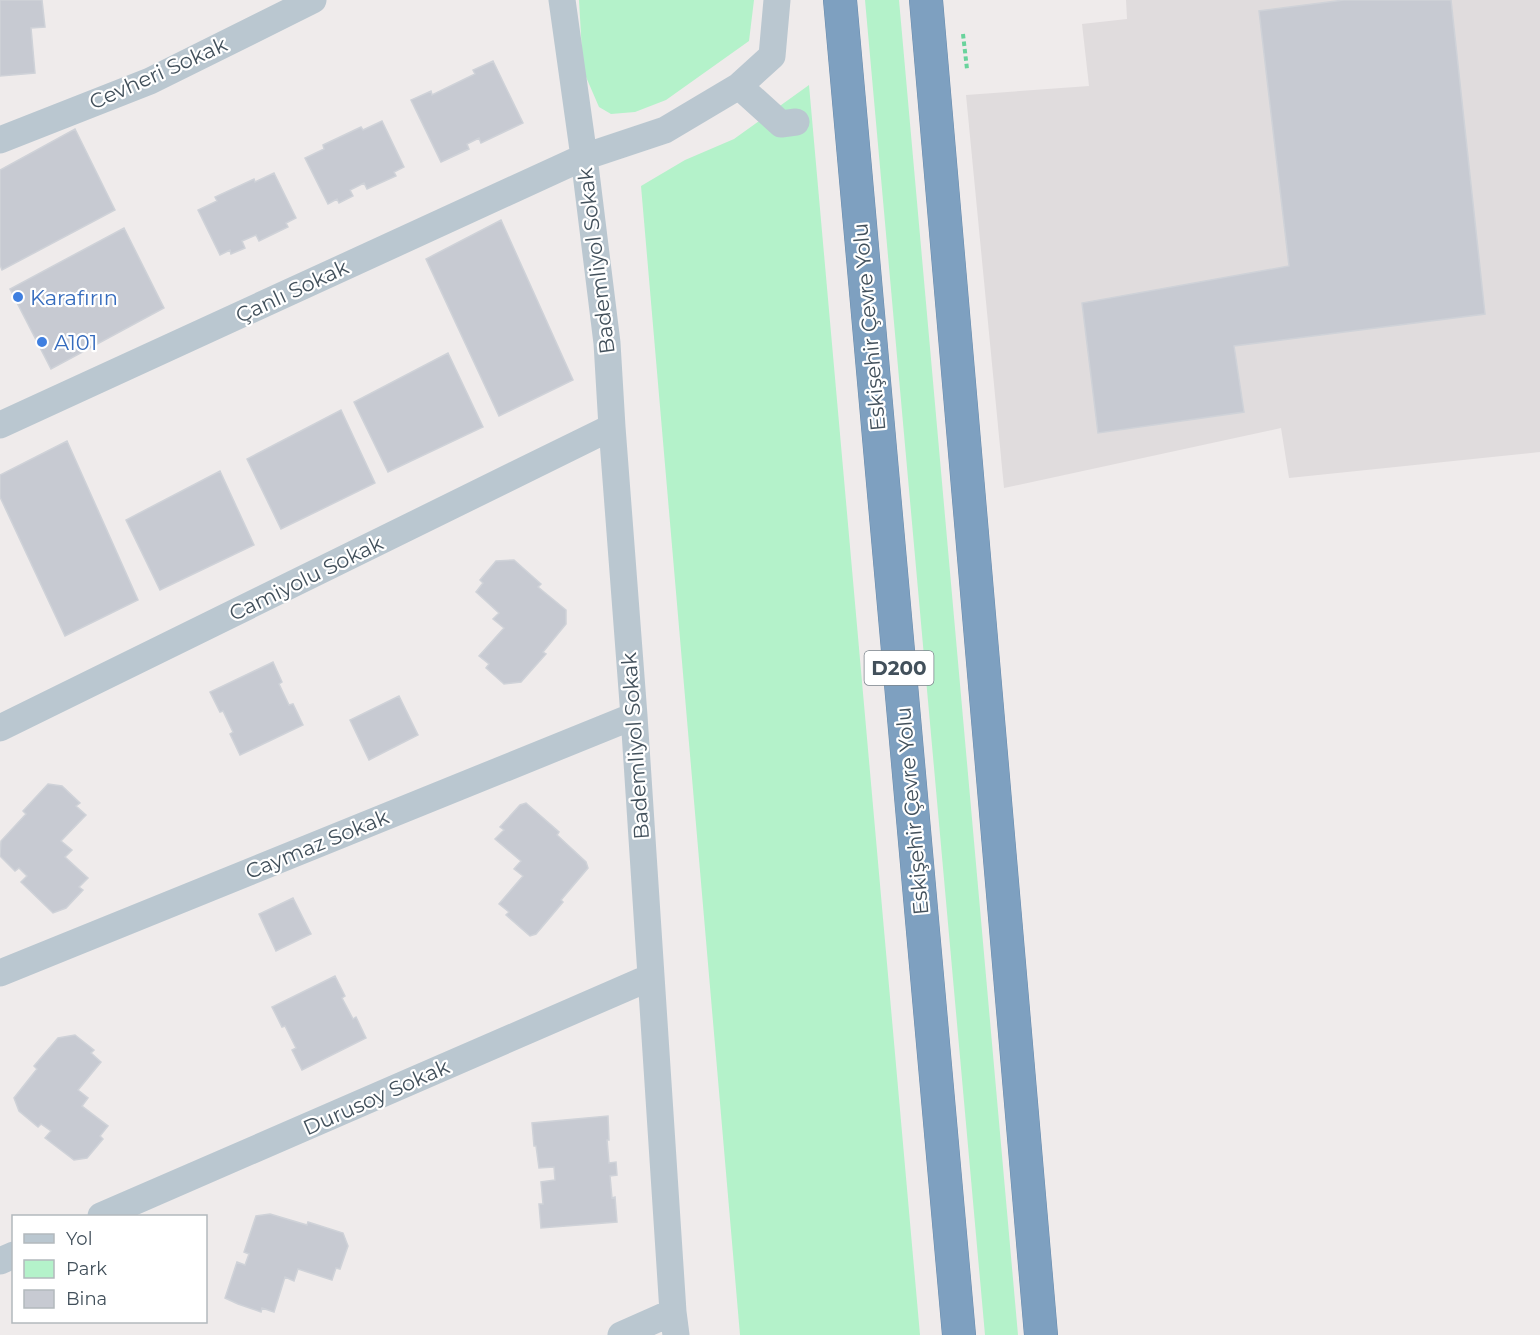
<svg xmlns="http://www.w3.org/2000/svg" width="1540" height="1335" viewBox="0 0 1540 1335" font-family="Montserrat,sans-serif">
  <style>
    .education { fill: #e0dcdd }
    .green { fill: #b4f2ca }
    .building { fill: #c7cad2; stroke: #cfd2d8; stroke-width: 1.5 }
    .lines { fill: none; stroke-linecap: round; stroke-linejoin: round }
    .highway-casing { stroke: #698bac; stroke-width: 34 }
    .path { stroke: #69d39c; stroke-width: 4; stroke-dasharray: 4.5 3; stroke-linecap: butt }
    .street { stroke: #bac7d0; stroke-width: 27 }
    .highway { stroke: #7ea0c0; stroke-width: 33 }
    .shop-dot { fill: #3f7fe0; stroke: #fff; stroke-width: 2 }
    .labels { text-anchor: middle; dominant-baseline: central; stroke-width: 4.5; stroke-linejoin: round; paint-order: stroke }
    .shield { fill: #fff; stroke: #7b848c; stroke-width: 1.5 }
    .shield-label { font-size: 20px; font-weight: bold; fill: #42505b }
    .street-label { font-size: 21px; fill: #42505b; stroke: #fff }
    .shop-label { font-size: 21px; fill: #366cbe; stroke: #fff; text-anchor: start }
  </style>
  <rect width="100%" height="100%" fill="#efebeb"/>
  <!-- education -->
  <path class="education" d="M1126 0H1540V452L1289 478 1281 428 1004 488 966 95 1089 86 1082 24 1127 19Z"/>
  <!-- green -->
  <path class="green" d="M579 0H754L749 41 666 100 635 112 611 114 599 107 583 70Z
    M865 0H899L1018 1335H985Z
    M809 85 920 1335H740L641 186 685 160 734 139Z"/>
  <!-- building -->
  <path class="building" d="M0 0H42L45 27 31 28 35 73 0 76Z
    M1344 0H1451L1485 314 1234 346 1244 412 1098 433 1082 303 1289 266 1259 11Z
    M493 61 523 123 481 143 479 138 467 144 469 149 441 162 411 100 431 91 432 95 475 74 473 70Z
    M382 121 404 167 394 172 396 176 367 189 364 183 350 190 353 196 339 203 337 199 328 204 305 158 324 149 323 145 361 127 363 130Z
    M75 129 115 210 2 270 0 265V170Z
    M274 173 296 218 286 223 288 227 259 241 256 235 242 241 245 248 231 254 230 250 220 255 198 210 217 201 215 197 254 179 255 182Z
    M501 220 573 380 499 416 426 259Z
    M124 228 164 308 51 369 10 289Z
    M448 353 483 427 388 472 354 402Z
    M341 410 375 483 281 529 247 459Z
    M67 441 138 600 65 636 0 497V475Z
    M220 471 254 545 160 590 126 520Z
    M514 560 541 584 538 587 566 610V624L543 652 546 654 521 682 504 684 486 668 489 664 479 656 504 628 493 619 499 613 476 592 483 583 480 580 496 561Z
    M273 662 282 682 279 684 289 705 293 704 303 725 240 755 230 734 233 732 223 711 220 712 210 692Z
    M399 696 418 735 369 760 350 720Z
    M48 784 62 786 80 803 76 806 86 815 61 841 72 850 65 857 88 878 79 887 83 890 66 908 53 913 21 882 27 876 19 868 15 871 0 856 1 841 26 814 23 811Z
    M526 803 559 832 557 835 586 862 588 868 561 900 563 902 536 934 530 936 506 915 509 912 499 904 523 876 514 869 521 861 495 839 504 830 500 827 520 805Z
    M293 898 311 934 276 951 259 914Z
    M335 976 345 996 342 998 353 1019 356 1017 366 1038 302 1070 292 1050 296 1048 285 1026 282 1027 272 1007Z
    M75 1035 94 1050 91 1053 101 1062 78 1090 88 1098 82 1106 108 1126 100 1136 103 1139 87 1158 74 1160 45 1138 51 1131 41 1124 38 1127 19 1111 14 1098 37 1069 34 1066 58 1038Z
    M608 1116 609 1140H607L609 1163 616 1162 617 1175 610 1176 612 1198 615 1197 617 1222 541 1228 539 1204H543L541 1182 555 1180 554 1167 539 1168 536 1146H534L532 1123Z
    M270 1214 307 1225 308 1222 343 1233 348 1246 340 1269 336 1268 332 1280 298 1269 294 1281 285 1277 274 1312 262 1308 261 1312 238 1304 225 1298 237 1262 245 1265 249 1254 244 1252 256 1216Z"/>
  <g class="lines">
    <!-- highway casing -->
    <g class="highway-casing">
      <path id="highway" d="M840 0 959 1335
        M926 0 1041 1335"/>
    </g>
    <!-- path -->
    <path class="path" d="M963 34 967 69"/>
    <!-- street -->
    <path class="street" d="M739 86 781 124 796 122
      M0 140 150 81 313 0
      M0 425 584 157 562 0
      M0 728 612 427
      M0 973 634 716
      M101 1216 651 977
      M0 1261 14 1255
      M621 1335 673 1312
      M676 1335 673 1312 634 716 612 427 607 343 584 157 665 130 739 86 772 56 777 0"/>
    <!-- highway -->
    <use href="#highway" class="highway"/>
  </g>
  <!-- markers -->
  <g class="shop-dot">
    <circle cx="18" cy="297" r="6"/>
    <circle cx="42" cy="342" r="6"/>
  </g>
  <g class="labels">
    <!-- shield labels -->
    <rect class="shield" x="864.5" y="651" width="69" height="34" rx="4.5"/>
    <g class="shield-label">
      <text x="899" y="668">D200</text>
    </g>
    <!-- street labels -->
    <g class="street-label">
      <text transform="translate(158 73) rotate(-24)">Cevheri Sokak</text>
      <text transform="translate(596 261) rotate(-97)">Bademliyol Sokak</text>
      <text transform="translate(292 291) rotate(-25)">Çanlı Sokak</text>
      <text transform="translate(869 327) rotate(-95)">Eskişehir Çevre Yolu</text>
      <text transform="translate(306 578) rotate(-26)">Camiyolu Sokak</text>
      <text transform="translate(635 746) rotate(-94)">Bademliyol Sokak</text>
      <text transform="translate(912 811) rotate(-95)">Eskişehir Çevre Yolu</text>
      <text transform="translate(317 844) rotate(-22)">Caymaz Sokak</text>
      <text transform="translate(376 1097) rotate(-24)">Durusoy Sokak</text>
    </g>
    <!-- shop labels -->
    <g class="shop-label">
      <text x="30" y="297">Karafırın</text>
      <text x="54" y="342">A101</text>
    </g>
  </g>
  <!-- legend -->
  <rect x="12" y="1215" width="195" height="108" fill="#ffffff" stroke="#b3b9bd" stroke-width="1.5"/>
  <rect x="24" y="1234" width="30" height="9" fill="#bac7d0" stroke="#b3b9bd" stroke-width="1.5"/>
  <text x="66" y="1245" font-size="18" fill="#42505b">Yol</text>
  <rect x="24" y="1260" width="30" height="18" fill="#b4f2ca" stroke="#b3b9bd" stroke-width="1.5"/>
  <text x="66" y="1275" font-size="18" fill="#42505b">Park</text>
  <rect x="24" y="1290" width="30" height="18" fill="#c7cad2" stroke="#b3b9bd" stroke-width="1.5"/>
  <text x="66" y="1305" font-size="18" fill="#42505b">Bina</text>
</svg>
